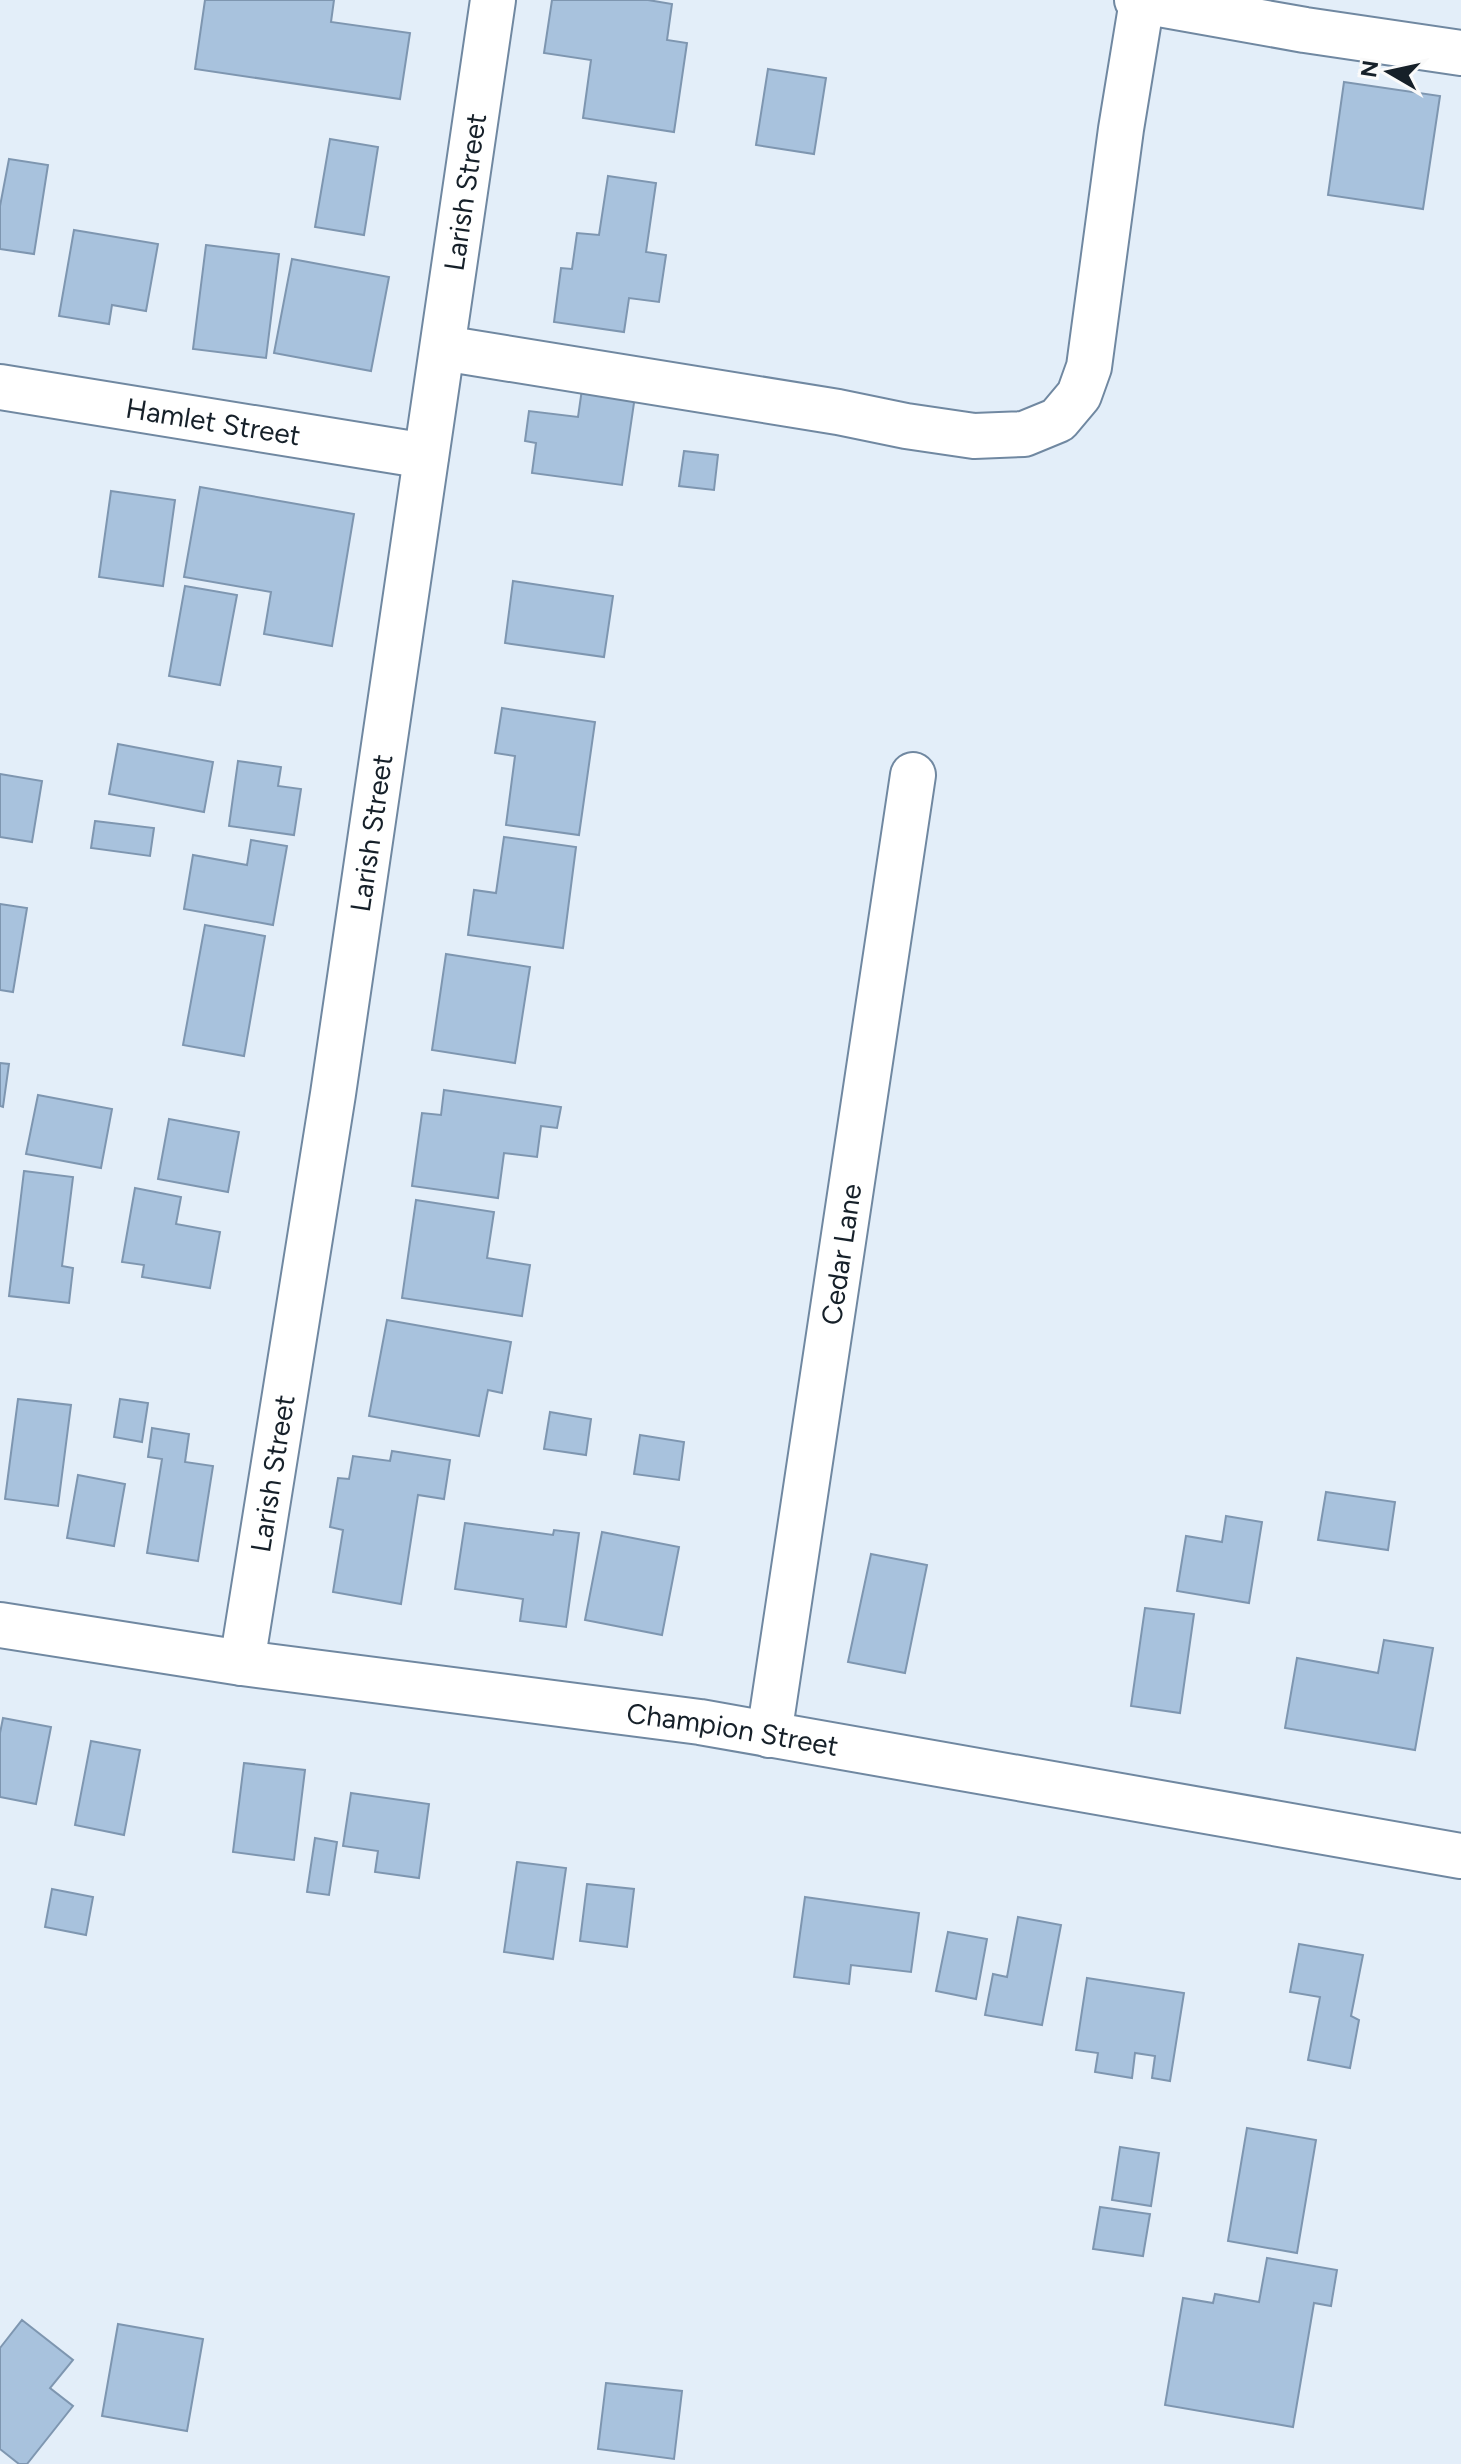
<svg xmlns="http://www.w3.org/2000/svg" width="1461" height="2464" viewBox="0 0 1461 2464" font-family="Figtree,sans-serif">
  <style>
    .building { fill: #a8c2dd; stroke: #7e96b0; stroke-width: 2 }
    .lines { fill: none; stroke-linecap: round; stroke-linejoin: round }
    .minor-casing { stroke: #7088a1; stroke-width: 48 }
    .minor { stroke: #fff; stroke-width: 44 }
    .labels { text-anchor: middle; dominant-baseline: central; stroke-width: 7; stroke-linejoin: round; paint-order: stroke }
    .street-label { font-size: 28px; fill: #162029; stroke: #fafafa }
  </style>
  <rect width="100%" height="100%" fill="#e3eef9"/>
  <!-- building -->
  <path class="building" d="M205 0H334L331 22 410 33 400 99 195 69Z
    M552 0H648L672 4 667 40 687 43 674 132 583 118 591 60 544 53Z
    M768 69 826 78 814 154 756 145Z
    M1344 82 1440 96 1423 209 1328 195Z
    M330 139 378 147 364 235 315 227Z
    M9 159 48 165 34 254 0 249V206Z
    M608 176 656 183 646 252 666 255 659 302 629 298 624 332 554 322 561 268 572 269 577 233 599 235Z
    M74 230 158 244 146 311 112 305 109 324 59 316Z
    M206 245 279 254 266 358 193 349Z
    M292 259 389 277 371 371 274 353Z
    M582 389 635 396 622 485 532 473 536 443 525 441 529 411 578 417Z
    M684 451 718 455 714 490 679 486Z
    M200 487 354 514 332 646 264 634 271 592 184 577Z
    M111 491 175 500 163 586 99 577Z
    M513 581 613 596 604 657 505 643Z
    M185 586 237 595 220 685 169 676Z
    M502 708 595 722 579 835 506 825 515 756 495 753Z
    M118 744 213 762 204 812 109 794Z
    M238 761 281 767 278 786 301 789 294 835 229 826Z
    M0 774 42 781 32 842 0 837Z
    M95 821 154 828 150 856 91 848Z
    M504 837 576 847 563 948 468 935 474 890 496 893Z
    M251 840 287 846 273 925 184 909 193 855 247 865Z
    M0 904 27 908 13 992 0 990Z
    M205 925 265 936 244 1056 183 1045Z
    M446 954 530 967 515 1063 432 1050Z
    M0 1063 9 1064 3 1107 0 1106Z
    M444 1090 561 1107 557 1128 541 1126 537 1157 504 1153 498 1198 412 1186 422 1113 441 1115Z
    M38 1095 112 1109 101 1168 26 1154Z
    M169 1119 239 1132 228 1192 158 1179Z
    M24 1171 73 1177 62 1266 73 1268 69 1303 9 1296Z
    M135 1188 181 1197 176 1224 220 1232 210 1288 142 1277 144 1265 122 1262Z
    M416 1200 494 1212 487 1258 530 1265 522 1316 402 1298Z
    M387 1320 511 1342 502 1393 488 1390 479 1436 369 1416Z
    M18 1399 71 1405 58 1506 5 1499Z
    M120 1399 148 1403 142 1442 114 1437Z
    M550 1412 591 1419 586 1455 544 1449Z
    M152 1428 189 1434 185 1462 213 1466 198 1561 147 1553 162 1459 148 1457Z
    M640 1435 684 1442 679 1480 634 1474Z
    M392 1451 450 1460 444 1499 418 1495 401 1604 333 1592 343 1530 330 1527 338 1478 349 1479 353 1456 390 1461Z
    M78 1475 125 1484 114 1546 67 1538Z
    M1326 1492 1395 1502 1388 1550 1318 1540Z
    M1226 1516 1262 1522 1249 1603 1177 1591 1186 1536 1222 1542Z
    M465 1523 553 1535 554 1530 579 1533 566 1627 520 1621 523 1599 455 1589Z
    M602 1532 679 1547 662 1635 585 1620Z
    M871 1554 927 1565 905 1673 848 1662Z
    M1145 1608 1194 1614 1180 1713 1131 1706Z
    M1384 1640 1433 1648 1415 1750 1285 1728 1297 1658 1378 1673Z
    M3 1718 51 1727 36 1804 0 1797V1733Z
    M91 1741 140 1750 124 1835 75 1825Z
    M244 1763 305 1770 294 1860 233 1852Z
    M351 1793 429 1804 419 1878 375 1872 378 1851 343 1846Z
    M315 1838 337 1842 329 1895 307 1892Z
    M517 1862 566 1868 553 1959 504 1952Z
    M587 1884 634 1889 627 1947 580 1941Z
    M52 1889 93 1897 86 1935 45 1927Z
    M805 1897 919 1913 911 1972 851 1965 849 1984 794 1977Z
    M1018 1917 1061 1925 1042 2025 985 2015 993 1974 1007 1977Z
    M948 1932 987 1939 976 1999 936 1991Z
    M1299 1944 1363 1955 1351 2016 1359 2020 1350 2068 1308 2060 1320 1997 1290 1992Z
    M1087 1978 1184 1993 1170 2081 1152 2078 1155 2056 1135 2053 1132 2078 1095 2072 1098 2053 1076 2050Z
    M1247 2128 1316 2140 1297 2253 1228 2241Z
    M1120 2147 1159 2153 1151 2206 1112 2200Z
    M1100 2207 1150 2214 1143 2256 1093 2249Z
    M1267 2258 1337 2270 1331 2306 1314 2303 1293 2427 1165 2405 1183 2298 1213 2303 1215 2294 1259 2302Z
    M22 2320 73 2360 50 2388 73 2406 27 2464H19L0 2449V2348Z
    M118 2324 203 2339 187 2431 102 2416Z
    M606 2383 682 2391 674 2459 598 2449Z"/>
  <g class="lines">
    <!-- minor casing -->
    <g class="minor-casing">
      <g id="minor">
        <path d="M1137 0 1305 30 1461 53"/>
        <path d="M443 348 838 412 906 426 974 436 1024 434 1058 420 1079 395 1089 367 1121 129 1142 1"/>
        <path id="s1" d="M0 387 426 456"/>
        <path id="s2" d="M0 1625 242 1663 700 1722 1461 1856"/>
        <path id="s3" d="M242 1663 333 1094 493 0"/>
        <path id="s4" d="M769 1735 913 775"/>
      </g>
    </g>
    <!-- minor -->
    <use href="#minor" class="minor"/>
  </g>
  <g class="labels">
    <!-- street labels -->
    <g class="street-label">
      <text stroke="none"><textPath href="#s3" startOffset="1488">Larish Street</textPath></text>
      <text stroke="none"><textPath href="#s1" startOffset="216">Hamlet Street</textPath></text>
      <text stroke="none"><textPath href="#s3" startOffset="840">Larish Street</textPath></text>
      <text stroke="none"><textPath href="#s4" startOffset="486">Cedar Lane</textPath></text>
      <text stroke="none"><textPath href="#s3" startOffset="192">Larish Street</textPath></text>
      <text stroke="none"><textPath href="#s2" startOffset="740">Champion Street</textPath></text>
    </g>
  </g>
  <!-- north arrow -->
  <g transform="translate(1389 72) rotate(279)" stroke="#fafafa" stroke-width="6" paint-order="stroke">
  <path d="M0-6L14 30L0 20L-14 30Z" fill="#162029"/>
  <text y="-12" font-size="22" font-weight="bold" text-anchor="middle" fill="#162029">N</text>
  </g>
</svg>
